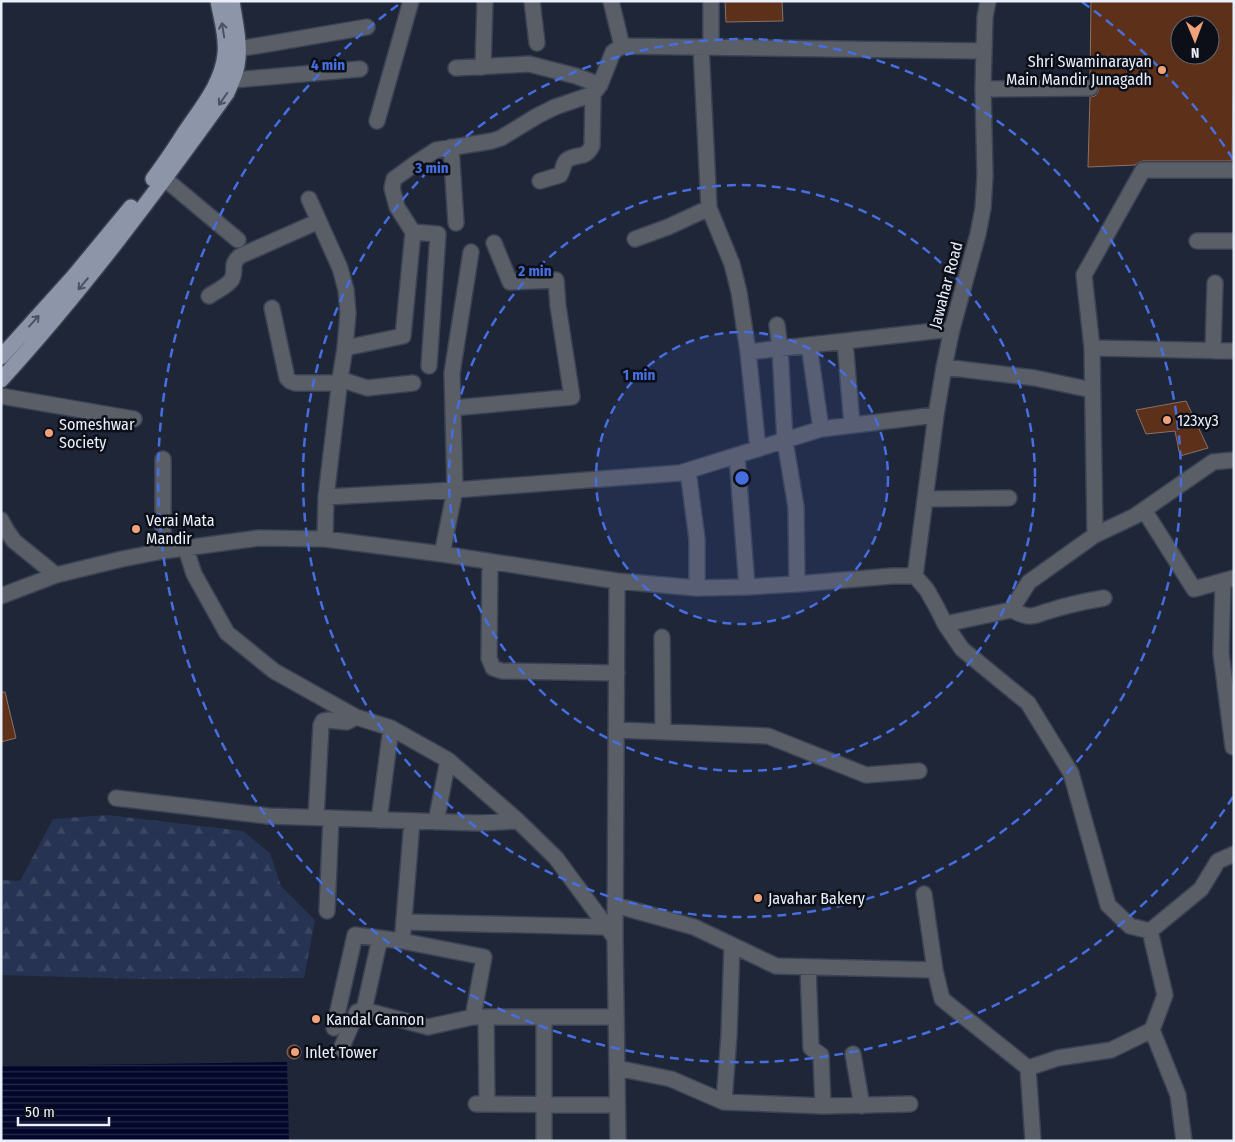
<svg xmlns="http://www.w3.org/2000/svg" width="1235" height="1142" viewBox="0 0 1235 1142" font-family="'Fira Sans Condensed',sans-serif">
  <style>
    .forest { fill: url(#forest-firs) }
    .water { fill: url(#water-rules) }
    .building { fill: #5c3019; stroke: #897166; fill-rule: evenodd }
    .lines { fill: none; stroke-linecap: round; stroke-linejoin: round }
    .minor-casing { stroke: #3a4253; stroke-width: 18 }
    .major-casing { stroke: #3a4253; stroke-width: 18 }
    .minor { stroke: #5a5e67; stroke-width: 15 }
    .major { stroke: #8d96a9; stroke-width: 15 }
    .oneway { stroke: #4c5260 }
    .ring { fill: none; stroke: #466edf; stroke-width: 2.5; stroke-dasharray: 9 6 }
    .poi-dot { fill: #f1a27b; stroke: #0c0f17; stroke-width: 2 }
    .labels { text-anchor: middle; dominant-baseline: central; stroke-width: 5; stroke-linejoin: round; paint-order: stroke }
    .poi-label { font-size: 16px; fill: #e9effb; stroke: #0c0f17; text-anchor: start }
    .street-label { font-size: 16px; fill: #e9effb; stroke: #0c0f17 }
    .centre { fill: #466edf; stroke: #0c0f17; stroke-width: 2.5 }
    .ring-label { font-size: 15px; text-anchor: middle; font-weight: bold; fill: #466edf; stroke: #0c0f17; stroke-width: 5; stroke-linejoin: round; paint-order: stroke }
  </style>
  <defs>
    <pattern id="forest-firs" width="22" height="20" patternUnits="userSpaceOnUse" patternTransform="scale(1.25)"><rect width="22" height="20" fill="#273353"/><path d="M5 1l3.5 6h-7zM16 11l3.5 6h-7z" fill="#3c4764"/></pattern>
    <pattern id="water-rules" width="6" height="5" patternUnits="userSpaceOnUse" patternTransform="scale(1.25)"><rect width="6" height="5" fill="#020629"/><path d="M0 2.5h6" fill="none" stroke="#272b49"/></pattern>
  </defs>
  <rect width="100%" height="100%" fill="#1e2638"/>
  <!-- forest -->
  <path class="forest" d="M108 815 243 831 270 853 281 886 315 920 304 978 140 979 1 975V880L20 881 53 819Z"/>
  <!-- water -->
  <path class="water" d="M287 1062 289 1141H1V1064L7 1066Z"/>
  <!-- building -->
  <path class="building" d="M725 1H782L783 21 726 22Z
    M1091 1H1234L1232 161H1143L1139 162 1135 165 1088 167 1090 97 1095 96 1098 92 1099 88 1098 83 1094 80 1090 79ZM1180 25H1210V55H1180Z
    M1186 401 1208 448 1180 456 1175 431 1146 434 1136 410Z
    M1 692H5L16 738 1 742Z
    M287 1052a7 7 0 1 1 14 0a7 7 0 1 1-14 0Z"/>
  <g class="lines">
    <!-- minor casing -->
    <g class="minor-casing">
      <path id="minor" d="M532 1 537 43
        M611 1 622 46
        M711 1V47
        M701 47 709 208 732 264 739 292 748 352 758 449
        M238 49 367 27
        M483 67 485 1
        M456 68 529 64 576 76 600 85
        M233 80 360 69
        M983 89 1090 88
        M377 121 411 1
        M451 147 456 223
        M165 179 238 240
        M540 181 560 175C563 171 563 163 567 160 577 153 585 160 592 146L593 94
        M309 199 340 268 346 290 348 313 345 348 340 379 326 497 325 539
        M413 232 438 234 429 366
        M635 239 668 227 709 208
        M1197 241H1234
        M209 296C216 291 228 286 232 279 237 269 229 266 240 256L319 221
        M272 308 287 378 290 381 295 383H339
        M777 325 780 348 785 441 796 507 797 584
        M845 341 852 425
        M809 345 821 429
        M345 348 403 336 413 232 397 207 392 188 394 179 416 163 436 150 492 141 501 138 537 116 555 107 593 94 600 85 613 52 622 46 984 51
        M1092 348 1234 351
        M1213 351 1215 283
        M748 352 952 329
        M944 367 1035 378 1092 390
        M340 379 367 388 413 383
        M1 396 134 419
        M453 408 572 397 558 306 556 280 510 282 494 243
        M737 456 747 587
        M163 459V551
        M688 471 697 539V588
        M326 497 455 490 680 473 821 429 936 415
        M925 499 1009 498
        M1144 510 1194 589 1234 578
        M1 520 7 531 14 541 56 575
        M1095 535 1092 348 1084 275 1143 170H1234
        M186 549 194 574 227 633 274 671 356 717 391 728 448 760 518 821 556 858 615 938
        M442 554 455 490 452 373 471 252
        M490 562 489 658 493 668 502 671 617 673
        M915 576 936 415 944 367 952 329 978 234 983 208 985 176 983 89 984 51 985 17 988 1
        M617 581 615 938 618 1141
        M1223 581 1221 653 1233 747
        M1 596 56 575 122 559 163 551 259 538 325 539 442 554 617 581 697 588 747 587 797 584 892 576H915L927 590 937 608 945 624 962 649 1028 703 1071 773 1108 905 1130 926 1150 931 1201 889 1218 861 1234 854
        M1011 610C1017 612 1023 616 1030 616 1037 616 1043 612 1049 611 1067 605 1086 601 1104 598
        M945 624 1011 610 1029 582 1095 535 1135 516 1213 462 1234 460
        M662 637 663 732
        M616 730 768 736 866 775 919 771
        M116 798 268 816 477 823 518 821
        M316 818 321 725 323 721 328 720 347 722 356 717
        M379 820 391 728
        M436 822 448 760
        M924 894 935 970 942 999 1028 1068
        M615 905 694 927 776 966 935 970
        M327 911 331 818
        M404 922 606 927
        M403 932 412 821
        M808 967 811 1048 821 1055 823 1106
        M364 1010 428 1027 473 1017H616
        M486 1017 487 1104
        M334 1028 355 935 402 941 484 957 473 1017
        M1152 1030 1178 1095 1184 1141
        M341 1049 357 1012 364 1010 380 938
        M853 1054 862 1106
        M617 1068 671 1079 724 1102 823 1106 910 1104
        M724 1102 729 1035 732 945
        M476 1104 617 1105
        M544 1141V1017
        M1033 1141 1028 1068 1058 1058 1111 1050 1152 1030 1165 995 1150 931"/>
    </g>
    <!-- major casing -->
    <g class="major-casing">
      <path id="major" d="M153 179C164 164 175 148 185 132 201 108 222 84 225 54 227 36 221 19 218 1
        M1 357 74 276 131 207
        M1 380C83 290 156 192 227 93 231 84 235 75 237 66 241 45 235 22 232 1"/>
    </g>
    <!-- minor -->
    <use href="#minor" class="minor"/>
    <!-- major -->
    <use href="#major" class="major"/>
  </g>
  <!-- one-way arrows -->
  <defs><path id="oneway-shaft" d="M-6 0H5M1.5-3L5.5 0L1.5 3" fill="none" stroke-width="1.6" stroke-linecap="round" stroke-linejoin="round" transform="scale(1.25)"/></defs>
  <g class="oneway">
    <use href="#oneway-shaft" transform="translate(223 30) rotate(-99)"/>
    <use href="#oneway-shaft" transform="translate(223 99) rotate(125)"/>
    <use href="#oneway-shaft" transform="translate(83 284) rotate(130)"/>
    <use href="#oneway-shaft" transform="translate(34 321) rotate(-48)"/>
  </g>
  <!-- distance rings -->
  <circle cx="742" cy="478" r="146" fill="#466edf" fill-opacity=".12"/>
  <g class="ring">
    <circle cx="742" cy="478" r="146"/>
    <circle cx="742" cy="478" r="293"/>
    <circle cx="742" cy="478" r="439"/>
    <path d="M1233 797A585 585 0 1 1 402 2M1082 2A585 585 0 0 1 1233 159"/>
  </g>
  <!-- markers -->
  <g class="poi-dot">
    <circle cx="1162" cy="70" r="5"/>
    <circle cx="1167" cy="420" r="5"/>
    <circle cx="49" cy="433" r="5"/>
    <circle cx="136" cy="529" r="5"/>
    <circle cx="758" cy="898" r="5"/>
    <circle cx="316" cy="1019" r="5"/>
    <circle cx="295" cy="1052" r="5"/>
  </g>
  <g class="labels">
    <!-- poi labels -->
    <g class="poi-label">
      <text x="1152" y="61" text-anchor="end">Shri Swaminarayan<tspan x="1152" dy="18">Main Mandir Junagadh</tspan></text>
      <text x="1177" y="420">123xy3</text>
      <text x="59" y="424">Someshwar<tspan x="59" dy="18">Society</tspan></text>
      <text x="146" y="520">Verai Mata<tspan x="146" dy="18">Mandir</tspan></text>
      <text x="768" y="898">Javahar Bakery</text>
      <text x="326" y="1019">Kandal Cannon</text>
      <text x="305" y="1052">Inlet Tower</text>
    </g>
    <!-- street labels -->
    <g class="street-label">
      <text transform="translate(946 285) rotate(-75)">Jawahar Road</text>
    </g>
  </g>
  <circle cx="742" cy="478" r="8" class="centre"/>
  <g class="ring-label">
    <text x="328" y="70">4 min</text>
    <text x="432" y="173">3 min</text>
    <text x="535" y="276">2 min</text>
    <text x="639" y="380">1 min</text>
  </g>
  <!-- border -->
  <rect width="1235" height="1142" fill="none" stroke="#e9effb" stroke-width="5"/>
  <!-- north arrow -->
  <g transform="translate(1195 40) rotate(179)"><circle r="24" fill="#0c0f17" stroke="#646972"/>
  <path d="M0-4L9 19L0 12L-9 19Z" fill="#f1a27b"/>
  <text y="-8" font-size="14" font-weight="bold" text-anchor="middle" fill="#e9effb">N</text>
  </g>
  <!-- scale -->
  <path d="M18 1117v8h91v-8" fill="none" stroke="#e9effb" stroke-width="2.5"/>
  <text x="25" y="1117" font-size="15" fill="#e9effb" stroke="#0c0f17" stroke-width="4" paint-order="stroke">50 m</text>
</svg>
